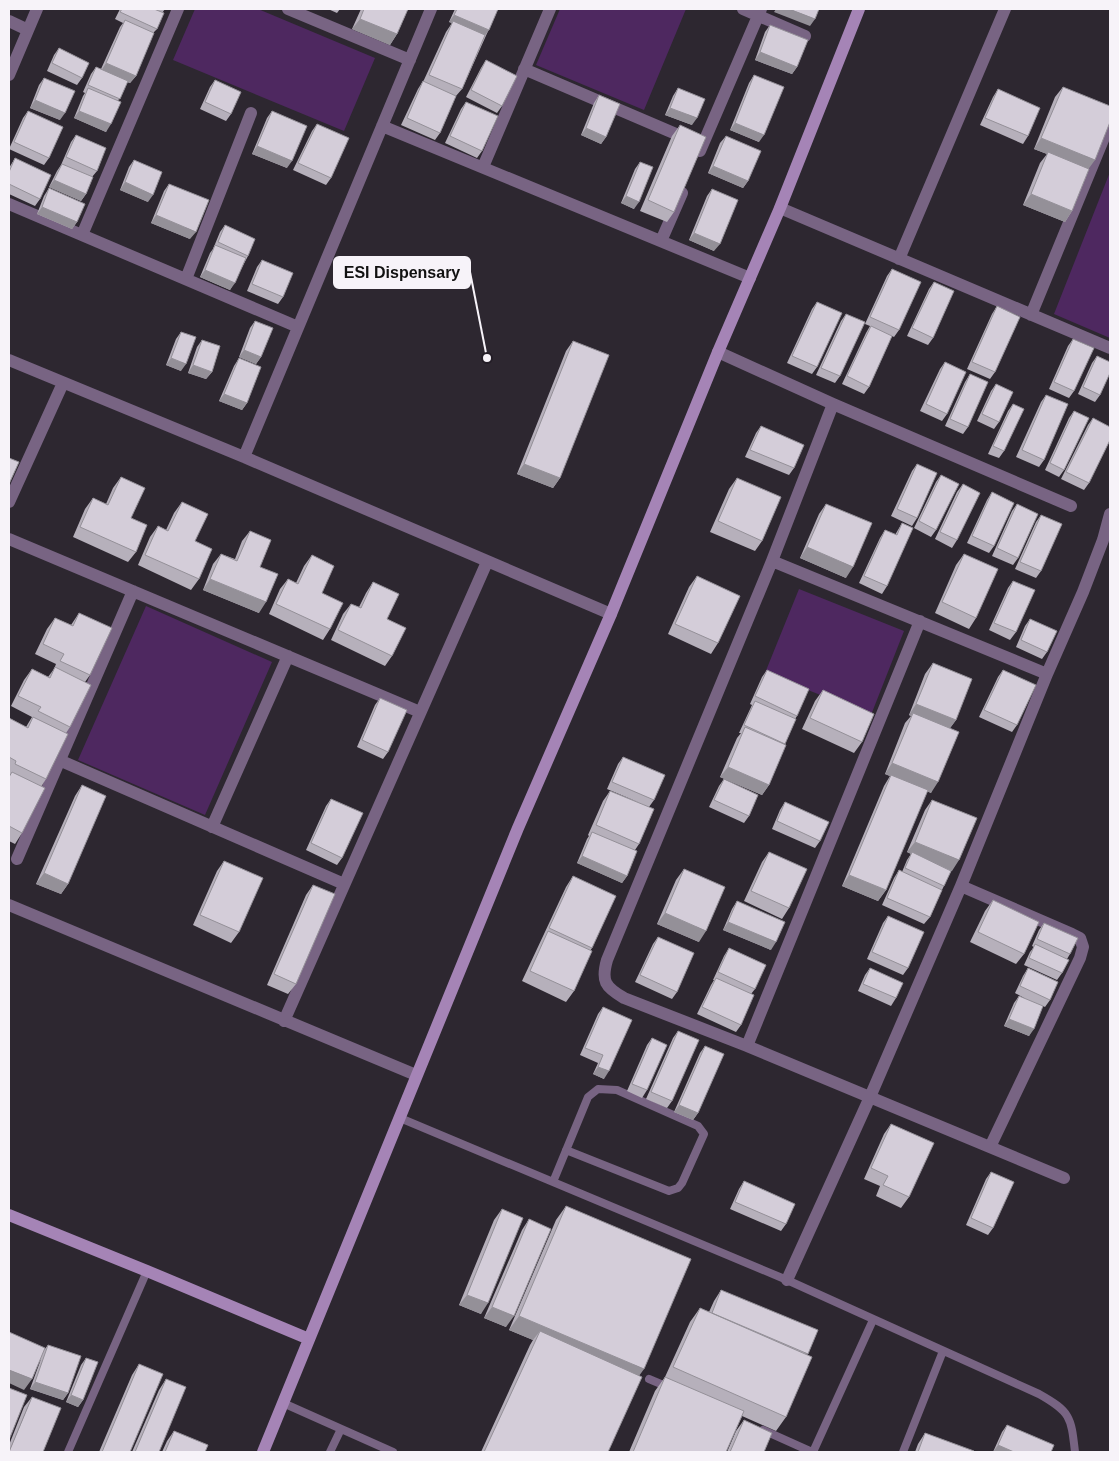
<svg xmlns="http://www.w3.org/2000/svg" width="1119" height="1461" viewBox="0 0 1119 1461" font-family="Helvetica,sans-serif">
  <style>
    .green { fill: #4e2860 }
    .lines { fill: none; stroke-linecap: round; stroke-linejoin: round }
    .lane { stroke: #786483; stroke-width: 8 }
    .street { stroke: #786483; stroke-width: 12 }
    .secondary { stroke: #a584b6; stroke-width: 12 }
    .wall { fill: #b6b0bb }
    .shaded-wall { fill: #949098 }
    .building { fill: #d4cdd9; stroke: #949098 }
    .leader { fill: none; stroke: #f7f3f9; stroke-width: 2 }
    .callout-dot { fill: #f7f3f9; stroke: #231d26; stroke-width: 2 }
    .callout { fill: #f7f3f9; stroke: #f7f3f9; stroke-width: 2 }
    .callout-label { font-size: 16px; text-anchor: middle; font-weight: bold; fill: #111 }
  </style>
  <rect width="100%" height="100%" fill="#2d2730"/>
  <!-- green -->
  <path class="green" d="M195 9H258L375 58 344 131 173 60Z
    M560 9H686L644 110 536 65Z
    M1110 172V338L1054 314Z
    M799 589 904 631 871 715 765 673Z
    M146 606 272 662 205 815 78 760Z"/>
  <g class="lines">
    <!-- lane -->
    <path class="lane" d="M400 1118 787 1280 1039 1394C1071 1412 1071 1417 1075 1452
      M553 1182 588 1097 598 1089 617 1090 698 1126 704 1134 682 1183 678 1188 669 1191 566 1150
      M649 1379 668 1387
      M283 1403 393 1452
      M763 1430 812 1452
      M68 1452 147 1271
      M330 1452 341 1429
      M813 1452 873 1320
      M903 1452 943 1351"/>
    <!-- street -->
    <path class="street" d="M288 9 410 60
      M743 9 805 36
      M9 21 28 30
      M524 69 690 140
      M9 75 37 9
      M382 126 750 278
      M700 151 761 9
      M483 167 550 9
      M9 204 298 327
      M780 208 1110 348
      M82 235 178 9
      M661 241 682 193
      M899 259 1005 9
      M186 279 251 113
      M1031 315 1110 123
      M718 352 833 404 1071 506
      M9 360 244 457 611 614
      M833 404 772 561 607 960C601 981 605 987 624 998L747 1046 1064 1178
      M244 457 431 9
      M9 502 63 383
      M9 539 420 712
      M772 561 1047 674
      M59 760 344 884
      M212 827 288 656
      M17 859 133 591
      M961 886 1072 934 1080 938 1083 947 1080 958 990 1147
      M9 905 416 1075
      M284 1021 487 562
      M747 1046 920 621
      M787 1280 870 1097 961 886 1047 674 1083 592 1103 540 1110 514"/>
    <!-- secondary -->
    <path class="secondary" d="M9 1215 147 1271 309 1339
      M263 1452 518 828 611 614 718 352 780 208 859 9"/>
  </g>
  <!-- wall -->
  <path class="wall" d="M120 9H165L162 13 157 29 154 32 136 76 130 83 127 82 118 101 106 132 74 118 83 96 85 93 83 92 91 74 96 67 101 69 120 27 123 23 115 19Z
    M328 9H340L337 13Z
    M361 9H408L397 34 390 45 352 29Z
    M455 9H498L462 89 456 96 440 133 435 140 401 125 418 89 423 81V82L446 32 452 23 449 22Z
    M770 25 797 67 792 74 755 60 765 32Z
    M59 48 82 78 77 85 47 71 54 55Z
    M486 60 502 106 497 113 466 97 481 68Z
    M754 75 759 142 730 130 749 83Z
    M44 78 60 120 30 108 39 85Z
    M215 80 231 114 226 121 200 109 210 87Z
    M1063 87 1089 169 1072 211 1065 222 1023 205 1040 163 1047 154 1034 149 1055 97Z
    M678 88 692 125 665 115 673 96Z
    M998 89 1028 136 1023 144 980 125 993 97Z
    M599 95 606 137 601 144 581 135 594 103Z
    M466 102 482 151 477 158 445 143 461 109Z
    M28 111 49 158 44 165 9 149 23 118Z
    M272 111 287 168 252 154 267 118Z
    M317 124 331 178 326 185 293 170 312 131Z
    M680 125 674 212 667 222 640 211 672 136Z
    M76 135 97 171 92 177 86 194 81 201 49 187 57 171 61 165 71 142Z
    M726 136 748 181 743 188 708 173 720 143Z
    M15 158 40 199 35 206 9 194V168Z
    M134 160 148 202 120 190 129 167Z
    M640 162 634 209 621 203 635 169Z
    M169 184 190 239 151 223 164 191Z
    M49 188 77 222 72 229 37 214 44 196Z
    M712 189 714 251 689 240 707 196Z
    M225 225 248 256 230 290 200 277 210 253 213 249 220 232Z
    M262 260 283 297 278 304 247 291 257 267Z
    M892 269 899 330 894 337 892 336 869 387 864 394 842 384 866 333 870 326 865 324 887 276Z
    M934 282 933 338 928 345 907 336 929 289Z
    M817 302V367L812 374 787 363 812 309Z
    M997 306 995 372 990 379 967 369 992 314Z
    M846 314 840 376 835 383 816 375 841 321Z
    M255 321 261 357 256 364 239 357 250 328Z
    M181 332V371L166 365 176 339Z
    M1073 339 1074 391 1069 398 1049 389 1068 346Z
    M202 340 212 372 206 379 188 373 197 347Z
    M573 341 560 478 553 488 517 474 566 351Z
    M1097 356 1100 395 1095 402 1078 394 1092 363Z
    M239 358 247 403 242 410 219 401 234 366Z
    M945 362 947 414 942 421 920 411 940 369Z
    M970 374 968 427 963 434 945 426 965 382Z
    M996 384 999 422 994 429 977 421 991 391Z
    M1046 395 1044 460 1039 467 1016 457 1041 402Z
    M1013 404 1004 451 999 458 988 454 1008 411Z
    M1074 411 1064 470 1059 477 1045 470 1069 418Z
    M1093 418 1089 483 1084 490 1061 479 1088 425Z
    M761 426 794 468 789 475 745 457 756 433Z
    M917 464V518L912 526 891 516 912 471Z
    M941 475 936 530 931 537 914 528 936 482Z
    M121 477 131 518 136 552 128 562 73 537 85 509 93 498 106 504 113 488Z
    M737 478 762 541 755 551 710 532 729 489Z
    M963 484 957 540 952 548 935 539 957 492Z
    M992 492 994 546 989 553 967 543 987 500Z
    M182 502 195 541 199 579 191 590 138 565 150 537 158 526 166 530 174 513Z
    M826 504 846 578 800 558 819 514Z
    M1017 504 1018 558 1013 565 992 556 1012 511Z
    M1041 515V571L1036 578 1015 569 1036 522Z
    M902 523 887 586 882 594 859 583 880 538 885 530 895 535Z
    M250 531 260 567 259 613 203 590 213 564 221 554 235 559 242 541Z
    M964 554 976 618 969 629 935 613 956 565Z
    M312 555 330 629 323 640 269 614 280 589 288 579 296 583 304 566Z
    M697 576 718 643 711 654 668 634 689 587Z
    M1013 581 1016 632 1010 640 989 630 1008 588Z
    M373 582 387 619 392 656 385 666 331 640 343 614 351 604 359 607 366 593Z
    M79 613 90 675 85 682 70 727 66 733 46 779 41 787 22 833 15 844 9 841V718L26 727 32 717 11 706 24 680 32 669 48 677 54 669 56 664 35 654 47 629 55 618 71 625Z
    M1030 619 1047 652 1042 659 1016 647 1025 626Z
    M933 663 956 720 950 728 931 793 927 791 886 890 878 901 842 886 884 786 890 776 885 774 905 723 911 716 909 715 925 674Z
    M767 670 797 716 795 719 784 744 769 785 762 795 720 777 737 738 741 733H739L752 705 750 704 762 677Z
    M1003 670 1017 725 1012 732 979 717 998 677Z
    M823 690 862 742 854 753 802 729 815 701Z
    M380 698 388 752 383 759 357 747 375 705Z
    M623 757 654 800 649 807 639 844 635 850 627 876 622 883 577 863 587 839 589 836 588 835 603 801 610 791 638 802 607 789 618 764Z
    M724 779 749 816 744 823 709 807 719 786Z
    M82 785 68 884 61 894 36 884 75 796Z
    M331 799 342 858 337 865 306 850 326 806Z
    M932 800 952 871H951L942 890 930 917 924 924 882 905 894 878 899 870 902 872 907 860 911 854 907 852 925 810Z
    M785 802 820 841 815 848 772 829 780 810Z
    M769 852 789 908 782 919 744 901 762 862Z
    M224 861 239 932 231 943 193 925 217 871Z
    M684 869 699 942 657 924 676 880Z
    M573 876 592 948 590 951 574 991 566 1002 522 981 566 887Z
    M313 885 296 984 288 994 267 985 306 895Z
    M993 900 1024 954 1016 964 970 942 985 911Z
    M737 901 771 950 723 930 732 909Z
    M888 916 908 968 903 975 867 959 883 923Z
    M1044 923 1070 954 1067 959 1062 973 1057 980 1024 965 1030 952 1034 947 1032 946 1039 930Z
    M658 937 677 992 672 999 635 982 653 944Z
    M729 948 755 989 751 994 741 1025 736 1032 697 1014 711 985 714 980H713L724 956Z
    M870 968 896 998 891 1006 858 991 865 975Z
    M1028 968 1050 1000 1045 1007 1043 1006 1029 1036 1004 1026 1014 1003 1019 996 1026 999 1015 993 1023 976Z
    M603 1007 604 1079 593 1074 598 1063 580 1055 598 1014Z
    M678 1031 672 1101 667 1108 646 1099 673 1038Z
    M652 1038 647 1090 642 1098 627 1091 647 1045Z
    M705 1046 698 1113 693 1120 674 1112 700 1053Z
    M891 1124 909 1197 901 1208 876 1196 880 1186 864 1179 884 1134Z
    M991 1172 993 1228 988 1235 966 1225 986 1179Z
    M744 1181 786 1224 781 1231 730 1209 739 1189Z
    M566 1206 639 1376 608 1452H481L530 1345 533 1340 509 1330 556 1220Z
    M502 1209 481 1314 459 1305 494 1220Z
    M529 1219 506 1327 484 1318 522 1230Z
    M721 1290 808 1355 786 1417 776 1431 742 1416 726 1452H629L655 1391 665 1377 690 1322 700 1308 709 1312 714 1301Z
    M48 1345 68 1393 63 1400 30 1389 41 1359 24 1390 44 1350Z
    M86 1358 83 1400 78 1407 66 1402 81 1365Z
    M139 1364 130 1452H99L132 1375Z
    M166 1379 159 1452H132L159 1390Z
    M32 1397 9 1452V1445L24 1407Z
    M744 1420 764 1452H727L736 1431Z
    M1007 1425 1051 1452H993L1002 1432Z
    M174 1431 205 1452H162L167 1441Z
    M925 1433 973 1452H915L918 1444Z"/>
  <!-- shaded-wall -->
  <path class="shaded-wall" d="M776 9H789L815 19 810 26 774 12Z
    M454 15 489 30 484 37 453 21 452 23 449 22Z
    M360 19 397 34 390 45 352 29Z
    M760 52 797 67 792 74 755 60Z
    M106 63 136 76 130 83 101 71Z
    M35 100 65 113 60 120 30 108Z
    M670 108 697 118 692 125 665 115Z
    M79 111 111 124 106 132 74 118Z
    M735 123 764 135 759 142 730 130Z
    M586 128 606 137 601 144 581 135Z
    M1041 138 1095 160 1087 171 1048 152 1047 154 1034 149Z
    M257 146 292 161 287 168 252 154Z
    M713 166 748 181 743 188 708 173Z
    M54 180 86 194 81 201 49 187Z
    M125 182 153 195 148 202 120 190Z
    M1031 194 1072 211 1065 222 1023 205Z
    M626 196 639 202 634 209 621 203Z
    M42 207 77 222 72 229 37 214Z
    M156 215 196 232 190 239 151 223Z
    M694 233 720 244 714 251 689 240Z
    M205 270 235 283 230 290 200 277Z
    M244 350 261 357 256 364 239 357Z
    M171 358 186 364 181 371 166 365Z
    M193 365 212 372 206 379 188 373Z
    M224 394 247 403 242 410 219 401Z
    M524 464 560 478 553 488 517 474Z
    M807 547 853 567 846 578 800 558Z
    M210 579 266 602 259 613 203 590Z
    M916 704 956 720 948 731 913 713 911 716 909 715Z
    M892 763 938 782 931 793 885 774Z
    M728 767 769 785 762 795 720 777Z
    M915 842 959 860 952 871 907 852Z
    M582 856 627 876 622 883 577 863Z
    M44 873 68 884 61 894 36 884Z
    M849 875 886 890 878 901 842 886Z
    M665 913 706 931 699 942 657 924Z
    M728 922 776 942 771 950 723 930Z
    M1009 1019 1034 1029 1029 1036 1004 1026Z
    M598 1067 609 1071 604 1079 593 1074Z
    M679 1105 698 1113 693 1120 674 1112Z
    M467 1295 488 1303 481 1314 459 1305Z
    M492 1307 514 1316 506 1327 484 1318Z
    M519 1316 644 1369 634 1383 540 1331 533 1340 509 1330Z
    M9 1370 32 1379 24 1390 9 1383Z
    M35 1382 68 1393 63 1400 30 1389Z
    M71 1395 83 1400 78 1407 66 1402Z
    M998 1445 1014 1452H993Z"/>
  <!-- building -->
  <path class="building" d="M122 9H154L164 13 157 29 120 12Z
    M364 9H408L397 34 360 19Z
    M457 9H498L489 30 454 15Z
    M789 9H819L815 19Z
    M125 20 154 33 136 76 106 63Z
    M453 21 485 35 462 89 429 75Z
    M770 25 808 40 797 67 760 52Z
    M59 48 89 63 82 78 52 63Z
    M486 60 517 76 502 106 471 90Z
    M96 67 128 81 120 99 88 85Z
    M754 75 784 87 764 135 735 123Z
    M44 78 75 91 65 113 35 100Z
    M215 80 241 92 231 114 205 102Z
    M423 81 456 96 440 133 407 118Z
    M1063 87 1110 106V122L1095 160 1041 138Z
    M88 88 121 102 111 124 79 111Z
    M678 88 705 99 697 118 670 108Z
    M998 89 1040 108 1028 136 985 118Z
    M599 95 620 104 606 137 586 128Z
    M466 102 498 116 482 151 450 136Z
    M28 111 63 127 49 158 14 142Z
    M272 111 307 126 292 161 257 146Z
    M317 124 349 138 331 178 298 163Z
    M680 125 706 137 674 212 648 200Z
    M76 135 106 148 97 171 66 157Z
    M726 136 761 151 748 181 713 166Z
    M1048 152 1089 169 1072 211 1031 194Z
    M15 158 51 175 40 199 9 184V172Z
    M134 160 162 172 153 195 125 182Z
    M640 162 653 167 639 202 626 196Z
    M62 164 93 177 86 194 54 180Z
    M169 184 209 200 196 232 156 215Z
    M49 188 85 204 77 222 42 207Z
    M712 189 738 200 720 244 694 233Z
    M225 225 255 239 248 256 218 242Z
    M215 245 246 258 235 283 205 270Z
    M262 260 293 273 283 297 252 284Z
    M892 269 921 282 899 330 870 317Z
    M934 282 954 291 933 338 912 328Z
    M817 302 842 313 817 367 792 356Z
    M997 306 1020 317 995 372 972 362Z
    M846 314 865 322 840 376 821 368Z
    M255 321 273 328 261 357 244 350Z
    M871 326 892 336 869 387 847 376Z
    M181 332 196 337 186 364 171 358Z
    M1073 339 1094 348 1074 391 1054 382Z
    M202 340 220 346 212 372 193 365Z
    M573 341 609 355 560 478 524 464Z
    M1097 356 1110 362V373L1100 395 1083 387Z
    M239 358 261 367 247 403 224 394Z
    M945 362 966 372 947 414 926 404Z
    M970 374 988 382 968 427 950 419Z
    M996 384 1013 392 999 422 982 414Z
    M1046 395 1068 404 1044 460 1022 450Z
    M1013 404 1024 409 1004 451 993 446Z
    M1074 411 1089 418 1064 470 1050 463Z
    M1093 418 1110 427V440L1089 483 1066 472Z
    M761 426 804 445 794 468 750 450Z
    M9 458 19 462 9 484Z
    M917 464 937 473 917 518 897 509Z
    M941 475 959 484 936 530 919 521Z
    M121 477 145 488 131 518 147 525 136 552 80 527 93 498 108 505Z
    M737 478 781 497 762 541 718 521Z
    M963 484 980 493 957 540 940 532Z
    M992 492 1014 503 994 546 972 536Z
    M182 502 208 514 195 541 212 549 199 579 145 555 158 526 168 531Z
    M826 504 872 523 853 567 807 547Z
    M1017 504 1038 514 1018 558 997 548Z
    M1041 515 1062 524 1041 571 1020 562Z
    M902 523 913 528 887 586 864 576 885 530 897 535Z
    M250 531 271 540 260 567 278 574 266 602 210 579 221 554 237 561Z
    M964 554 998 569 976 618 942 602Z
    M312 555 334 566 322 593 343 603 330 629 276 604 288 579 298 584Z
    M697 576 740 596 718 643 675 624Z
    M1013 581 1035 590 1016 632 994 623Z
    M373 582 399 594 387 619 406 628 392 656 338 630 351 604 361 608Z
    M79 613 112 628 90 675 60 661 64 654 43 644 55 618 73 626Z
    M1030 619 1057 631 1047 652 1021 640Z
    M933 663 972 679 956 720 916 704Z
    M55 667 91 685 70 727 38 711 41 707 18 696 32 669 50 678Z
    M767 670 809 689 797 716 755 696Z
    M1003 670 1036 685 1017 725 984 710Z
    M823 690 874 714 862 742 810 718Z
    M380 698 407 710 388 752 362 740Z
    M755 701 796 719 785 744 744 725Z
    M913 713 959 732 938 782 892 763Z
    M33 717 68 734 46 779 15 764 16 761 9 757V718L28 728Z
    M745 727 786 745 769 785 728 767Z
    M623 757 665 775 654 800 612 782Z
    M12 772 45 788 22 833 9 826V777Z
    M891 775 928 790 886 890 849 875Z
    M724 779 758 795 749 816 714 800Z
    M82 785 106 796 68 884 44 873Z
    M610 791 654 809 639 844 596 825Z
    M331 799 363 813 342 858 311 843Z
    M932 800 977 818 959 860 915 842Z
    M785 802 829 822 820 841 777 821Z
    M592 832 637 851 627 876 582 856Z
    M769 852 807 869 789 908 751 891Z
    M912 852 951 871 944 886 905 868Z
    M224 861 263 878 239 932 200 915Z
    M684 869 725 887 706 931 665 913Z
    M899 870 942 890 930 917 887 898Z
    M573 876 616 896 592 948 549 928Z
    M313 885 335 894 296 984 274 974Z
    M993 900 1039 922 1024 954 978 932Z
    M737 901 785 922 776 942 728 922Z
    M888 916 924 932 908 968 872 952Z
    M1044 923 1078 938 1070 954 1037 939Z
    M548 931 592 951 574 991 530 971Z
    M658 937 694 953 677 992 640 975Z
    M1035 944 1069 960 1062 973 1029 958Z
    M729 948 766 965 755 989 718 972Z
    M870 968 903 983 896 998 863 984Z
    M1028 968 1058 982 1050 1000 1020 986Z
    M716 978 754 995 741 1025 702 1007Z
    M1019 996 1043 1006 1034 1029 1009 1019Z
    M603 1007 632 1020 609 1071 598 1067 603 1055 585 1048Z
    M678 1031 699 1040 672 1101 651 1092Z
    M652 1038 667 1045 647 1090 632 1084Z
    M705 1046 724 1054 698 1113 679 1105Z
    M891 1124 934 1143 909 1197 883 1185 888 1176 871 1168Z
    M991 1172 1014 1182 993 1228 971 1218Z
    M744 1181 795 1204 786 1224 735 1202Z
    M566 1206 691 1259 644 1369 519 1316Z
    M502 1209 523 1218 488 1303 467 1295Z
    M529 1219 551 1229 514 1316 492 1307Z
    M721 1290 818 1330 808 1354 712 1313Z
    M700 1308 812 1357 786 1417 673 1367Z
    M540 1331 642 1377 608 1452H484Z
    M9 1332 45 1348 32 1379 9 1370Z
    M48 1345 81 1356 68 1393 35 1382Z
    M86 1358 98 1362 83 1400 71 1395Z
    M139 1364 163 1374 130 1452H102Z
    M665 1377 744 1411 726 1452H633Z
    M166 1379 186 1387 159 1452H135Z
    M9 1388 27 1395 9 1440Z
    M32 1397 61 1408 43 1452H9Z
    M744 1420 772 1433 764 1452H730Z
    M1007 1425 1054 1445 1051 1452H1014L998 1445Z
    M174 1431 208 1445 205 1452H165Z
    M925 1433 974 1451 973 1452H918Z"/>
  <!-- callouts -->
  <path class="leader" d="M487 358L470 272"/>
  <circle class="callout-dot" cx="487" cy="358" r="5"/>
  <rect class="callout" x="334" y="257" width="136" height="31" rx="5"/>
  <g class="callout-label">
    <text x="402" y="278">ESI Dispensary</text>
  </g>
  <!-- border -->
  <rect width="1119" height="1461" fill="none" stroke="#f7f3f9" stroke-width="20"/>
</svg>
